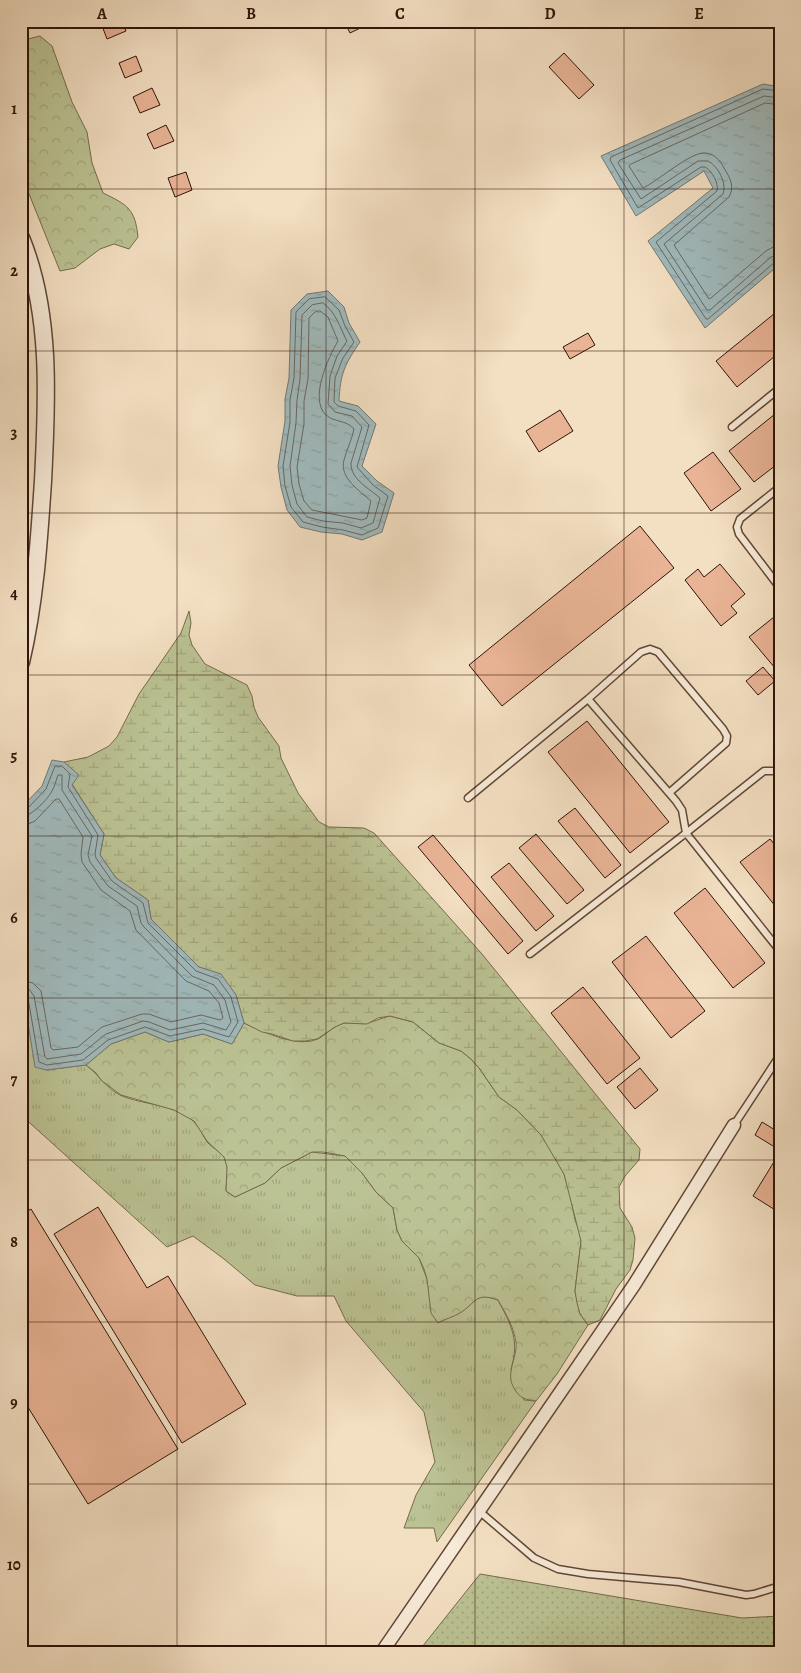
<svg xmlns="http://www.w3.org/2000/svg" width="801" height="1673" viewBox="0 0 801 1673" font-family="Alegreya,serif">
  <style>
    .grass { fill: url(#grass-tufts); stroke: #756b4d }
    .forest { fill: url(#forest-crowns); stroke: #756b4d }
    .wetland { fill: url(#wetland-marsh); stroke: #756b4d }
    .park { fill: url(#park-dots); stroke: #756b4d }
    .water { fill: url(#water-ripples); stroke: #737874 }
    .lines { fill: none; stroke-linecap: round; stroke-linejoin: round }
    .shore { stroke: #686762; stroke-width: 1 }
    .building { fill: #e9b496; stroke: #2f1407 }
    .service-casing { stroke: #604736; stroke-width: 9 }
    .minor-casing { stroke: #604736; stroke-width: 15 }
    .tertiary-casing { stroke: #604736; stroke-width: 19 }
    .service { stroke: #f7ead7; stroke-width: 6 }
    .minor { stroke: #f7ead7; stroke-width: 12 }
    .tertiary { stroke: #f7ead7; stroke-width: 16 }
    .grid { fill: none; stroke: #2f1407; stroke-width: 1; stroke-opacity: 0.55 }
    .neatline { fill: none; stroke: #2f1407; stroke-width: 2 }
    .grid-label { font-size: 16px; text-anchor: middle; font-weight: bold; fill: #2f1407 }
  </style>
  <defs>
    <pattern id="grass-tufts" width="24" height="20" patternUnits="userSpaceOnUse" patternTransform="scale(1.25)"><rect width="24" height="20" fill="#bbc293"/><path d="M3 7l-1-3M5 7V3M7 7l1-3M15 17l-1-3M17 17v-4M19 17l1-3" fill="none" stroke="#a1a67d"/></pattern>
    <pattern id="forest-crowns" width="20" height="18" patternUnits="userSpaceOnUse" patternTransform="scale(1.25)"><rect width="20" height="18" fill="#bbc293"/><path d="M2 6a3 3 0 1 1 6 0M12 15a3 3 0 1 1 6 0" fill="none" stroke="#a1a67d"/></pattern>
    <pattern id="wetland-marsh" width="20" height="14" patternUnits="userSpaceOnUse" patternTransform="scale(1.25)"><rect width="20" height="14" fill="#bbc293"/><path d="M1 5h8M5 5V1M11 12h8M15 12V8" fill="none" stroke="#a1a67d"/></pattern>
    <pattern id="park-dots" width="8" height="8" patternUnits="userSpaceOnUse" patternTransform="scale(1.25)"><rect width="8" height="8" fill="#bbc293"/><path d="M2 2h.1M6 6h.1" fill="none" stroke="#a1a67d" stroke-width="1.8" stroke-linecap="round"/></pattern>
    <pattern id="water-ripples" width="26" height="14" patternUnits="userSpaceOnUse" patternTransform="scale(1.25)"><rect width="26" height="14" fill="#a0babd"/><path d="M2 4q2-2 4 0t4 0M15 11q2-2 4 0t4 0" fill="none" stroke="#8a9fa1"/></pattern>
  </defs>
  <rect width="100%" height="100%" fill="#f3dfc2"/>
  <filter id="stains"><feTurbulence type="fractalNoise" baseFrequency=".004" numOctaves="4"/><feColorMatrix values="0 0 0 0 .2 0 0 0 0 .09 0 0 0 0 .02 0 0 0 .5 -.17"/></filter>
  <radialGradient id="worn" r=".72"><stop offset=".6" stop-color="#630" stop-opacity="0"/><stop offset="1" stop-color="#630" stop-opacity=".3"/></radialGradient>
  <!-- grass -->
  <path class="grass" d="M21 995 46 1070 86 1065C98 1074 106 1088 120 1095 141 1105 178 1104 195 1123 200 1128 203 1136 207 1142 212 1148 220 1151 224 1157 230 1166 226 1181 226 1191L235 1197 265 1183 281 1168 312 1152 345 1156 362 1173 376 1192 393 1208 397 1230 402 1241 419 1258 427 1279 468 1307C479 1295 483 1295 498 1300 511 1325 520 1340 511 1369L524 1400 536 1401 437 1542 434 1528H404L416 1495 435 1462 424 1412 346 1321 334 1296H297L255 1285 224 1259 193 1236 167 1247 21 1115Z"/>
  <!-- forest -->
  <path class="forest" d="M40 36 52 46 72 102 87 132 92 163 103 193C128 205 135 209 138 237L129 249 114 244 100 249 75 268 60 271 21 174V43L24 40Z
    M390 1016 413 1022 439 1043 461 1051 471 1059 479 1068 499 1097 517 1110 541 1135 553 1154 564 1174 571 1198 575 1220 579 1230 581 1241 575 1291 580 1314 588 1325 557 1374 536 1401C526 1400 519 1398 514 1388 505 1374 517 1359 516 1343 514 1327 506 1314 498 1300 475 1292 477 1302 460 1313 453 1317 445 1319 438 1323L431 1313 427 1279 424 1269 419 1258 402 1241 397 1230 393 1208 376 1192 362 1173 345 1156 323 1152H312L281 1168 265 1183 235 1197 226 1191 227 1167 224 1157 207 1141 194 1121 174 1110 121 1095 102 1081 95 1072 86 1065 111 1044 145 1032 169 1042 203 1034 232 1044 244 1023C264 1032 296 1048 318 1039 327 1034 334 1025 345 1023 352 1022 361 1025 368 1023 376 1021 381 1018 390 1016Z"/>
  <!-- wetland -->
  <path class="wetland" d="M189 611 191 623 189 635 192 645 205 664 247 685 252 696 254 707 258 717 279 746 281 758 298 793 319 822 329 827 364 828 374 833 482 954 640 1149 639 1160 625 1176 619 1187 620 1208 632 1227 635 1238 633 1260 630 1270 616 1289 600 1320 588 1325 580 1314 577 1303 575 1291 581 1241 564 1174 541 1135 517 1110 499 1097 479 1068 471 1059 461 1051 439 1043 413 1022 390 1016 378 1018 367 1024 344 1023 335 1027 317 1039 305 1041H293L272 1034 262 1032 244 1023 236 995 221 975 199 967 151 919 148 900 116 878 100 855 104 834 72 784 78 775 64 762 88 757 109 746 117 737 139 694 181 633Z"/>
  <!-- park -->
  <path class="park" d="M480 1574 742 1618 780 1616V1652H418Z"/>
  <!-- water -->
  <path class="water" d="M763 84 780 87V264L705 328 648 241 713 188 704 171 636 216 601 156Z
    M328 291 344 307 349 323 360 342C345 364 340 374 339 401L358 406 376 424 362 466 377 481 394 493 382 532 362 540 342 534 321 532 300 527 287 510 281 487 278 466 285 421V399L289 378 291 310 307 294Z
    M52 760 64 762 79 775 72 785 104 834 100 855 116 878 148 900 151 919 199 967 221 974 236 995 244 1023 232 1044 203 1034 169 1042 145 1032 111 1044 86 1065 46 1070 35 1067 24 998 21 995V808L42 786Z"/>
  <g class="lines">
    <!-- shore -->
    <path class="shore" d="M780 91 763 89 611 157 610 160 638 208 701 167H705C712 171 719 183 717 191L656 242 706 319H708L775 262 780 261
      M780 98 764 96 620 160 618 163 641 199 698 161H708C718 166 727 183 723 194L664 244 707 310H710L771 257 780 254
      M780 105 765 103 631 164 629 166 643 188C658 181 689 153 704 153 714 153 720 160 724 168 730 178 735 186 729 197L674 245 709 299 711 298 766 251 773 247H780
      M325 297 339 310 345 326 354 342 343 358 335 378 334 402 338 406 356 411 369 425 357 467 373 485 388 496 378 528 362 535 343 530 322 527 303 522 291 507 285 486 283 466 290 422V400L294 378 296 312 309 299Z
      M323 303C336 312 340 328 347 341L337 356 330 376 328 404 335 412 352 416 362 427 351 463C350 479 370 489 380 498L373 523 361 528 343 523 323 521 307 517 297 504 292 485 290 466 296 423 297 400 300 379 302 315 312 305Z
      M320 311 328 317 338 341C328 358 309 399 326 415 335 423 345 419 354 429 352 439 347 449 344 460 339 478 360 491 371 501L367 518 362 520 312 510 304 501 299 484 297 467 304 424V401L308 379 309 318 315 312Z
      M21 811 27 809 46 789 55 766H62L70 774 68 787 98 835 95 854 96 858 112 881 143 903 148 923 196 971 218 979 231 997 238 1022 229 1037 203 1029 170 1036 145 1027 108 1040 83 1060 47 1065 39 1062 28 998 26 994 21 993
      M21 817C31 817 48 799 52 791 55 786 56 780 58 775H62V790L92 836 88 855 90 862 108 886 137 906 141 923 144 927 192 976 214 985 225 1000 231 1022 226 1030 203 1023 170 1030 149 1022 143 1021 106 1034 81 1054 47 1059 45 1057 34 996 29 989 21 987
      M21 825 28 824 35 821 56 799H59L83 837 81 854 82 862 101 890 130 911 136 930 186 981 209 991 219 1003 223 1018 220 1020 201 1015 171 1022 149 1014H142L102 1027 78 1047 53 1050 51 1048 41 991 33 983 21 980"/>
  </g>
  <!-- building -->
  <path class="building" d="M105 21H122L126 31 107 39 101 23Z
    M344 21H375L350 33Z
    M564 53 594 85 579 99 549 67Z
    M136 56 142 71 125 78 119 63Z
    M152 88 160 105 140 113 133 97Z
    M166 125 174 141 154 149 147 134Z
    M186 172 192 190 175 197 168 178Z
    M780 309V352L737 387 716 361Z
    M588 333 595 345 570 359 563 347Z
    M560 410 573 431 539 452 526 431Z
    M780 410V462L754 482 729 451Z
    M713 452 741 489 711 511 684 473Z
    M640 526 674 568 502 706 469 665Z
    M720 564 745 594 731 606 737 613 721 626 685 580 698 569 704 577Z
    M774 617 780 624V674L749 637Z
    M763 667 775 681 758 695 746 681Z
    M587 721 669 822 630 853 548 752Z
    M575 808 621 865 605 878 558 821Z
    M536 834 584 890 567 904 519 848Z
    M433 835 523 941 508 954 418 847Z
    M770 839 780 851V912L740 862Z
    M509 863 554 916 536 931 491 877Z
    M705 888 765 963 733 988 674 913Z
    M646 936 705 1011 671 1038 612 962Z
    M583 987 640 1058 607 1084 551 1013Z
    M640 1068 658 1090 635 1109 617 1087Z
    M762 1122 780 1133V1146L778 1149 755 1135Z
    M780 1152V1213L753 1196Z
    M98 1207 147 1288 168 1276 246 1404 182 1443 54 1234Z
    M31 1209 178 1449 88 1504 21 1396V1215Z"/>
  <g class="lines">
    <!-- service casing -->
    <g class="service-casing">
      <path id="service" d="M732 427 780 388
        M780 487 740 519 737 527 739 534 780 588
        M588 699 641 652 650 649 658 652 723 729 727 736 726 743 669 793
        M468 798 588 699 676 801 682 810 686 833
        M686 833 764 771H775L780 772
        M530 954 686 833 780 951
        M734 1125 780 1055
        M479 1511 534 1558 558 1569 588 1574 679 1582 746 1595 754 1594 780 1586"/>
    </g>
    <!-- minor casing -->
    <g class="minor-casing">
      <path id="minor" d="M382 1652 634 1285 734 1125"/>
    </g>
    <!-- tertiary casing -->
    <g class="tertiary-casing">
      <path id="tertiary" d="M21 238C52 313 47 402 43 481 39 542 35 603 21 662"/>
    </g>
    <!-- service -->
    <use href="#service" class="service"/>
    <!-- minor -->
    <use href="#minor" class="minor"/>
    <!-- tertiary -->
    <use href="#tertiary" class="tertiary"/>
  </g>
  <!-- grid -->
  <path class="grid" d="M177 21V1652M326 21V1652M475 21V1652M624 21V1652M21 189H780M21 351H780M21 513H780M21 675H780M21 836H780M21 998H780M21 1160H780M21 1322H780M21 1484H780"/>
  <!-- margin -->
  <rect width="801" height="1673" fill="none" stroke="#f3dfc2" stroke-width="55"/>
  <rect x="28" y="28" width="746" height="1618" class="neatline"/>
  <g class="grid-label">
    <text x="102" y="19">A</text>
    <text x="251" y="19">B</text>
    <text x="400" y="19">C</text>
    <text x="550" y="19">D</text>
    <text x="699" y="19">E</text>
    <text x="14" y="114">1</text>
    <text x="14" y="276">2</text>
    <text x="14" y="438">3</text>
    <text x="14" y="599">4</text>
    <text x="14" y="761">5</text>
    <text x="14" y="923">6</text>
    <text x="14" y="1085">7</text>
    <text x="14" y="1247">8</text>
    <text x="14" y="1408">9</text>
    <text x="14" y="1570">10</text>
  </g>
  <rect width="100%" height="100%" filter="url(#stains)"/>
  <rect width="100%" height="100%" fill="url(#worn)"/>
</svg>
